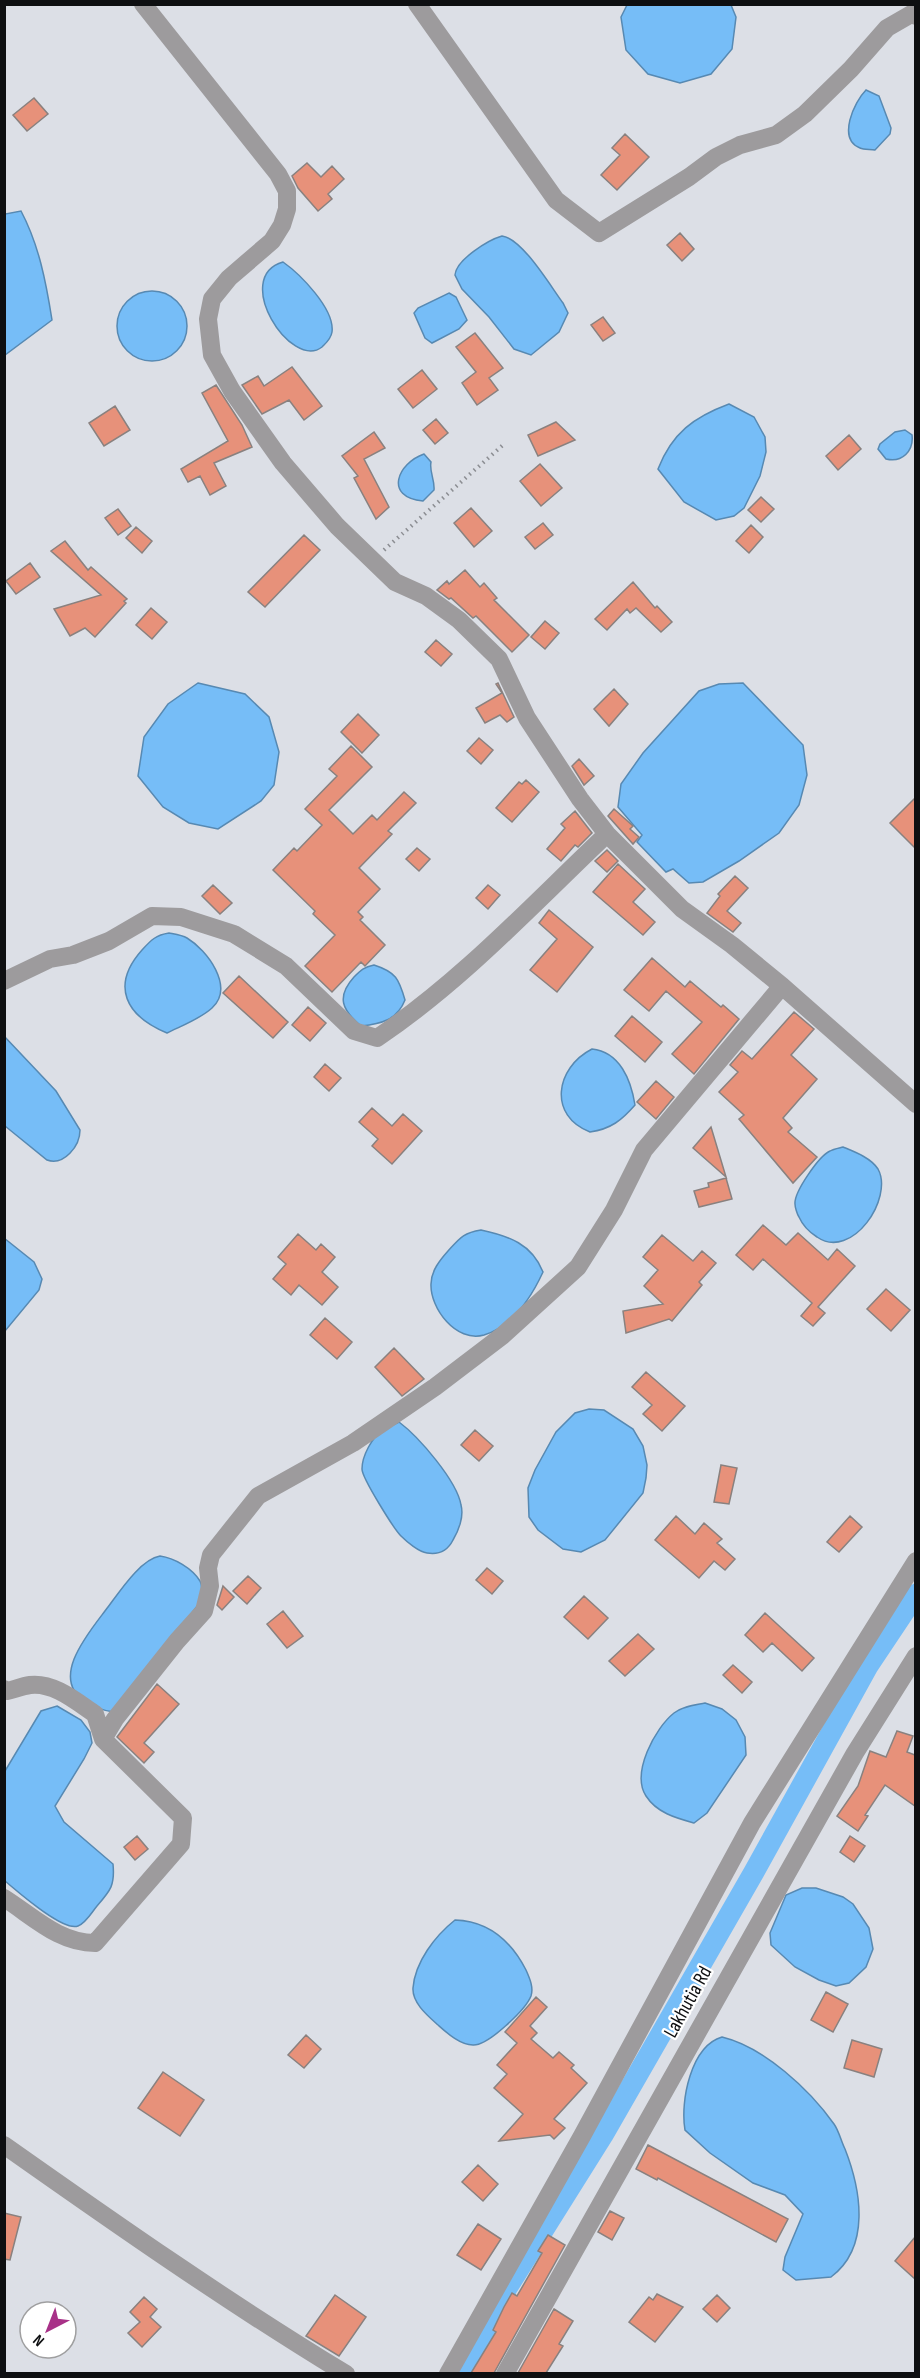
<svg xmlns="http://www.w3.org/2000/svg" width="920" height="2378" viewBox="0 0 920 2378" font-family="'Sofia Sans Condensed',sans-serif">
  <style>
    .water { fill: #76bdf7; stroke: #5789b2; stroke-width: 1.5 }
    .lines { fill: none; stroke-linecap: round; stroke-linejoin: round }
    .canal { stroke: #76bdf7; stroke-width: 21 }
    .building { fill: #e7917a; stroke: #89817f; stroke-width: 1.5 }
    .path { stroke: #8c8e93; stroke-width: 4; stroke-dasharray: 1.5 4.5; stroke-linecap: butt }
    .minor { stroke: #9d9b9d; stroke-width: 18 }
    .labels { text-anchor: middle; dominant-baseline: central; stroke-width: 4.5; stroke-linejoin: round; paint-order: stroke }
    .street-label { font-size: 20px; fill: #0e0f11; stroke: #fff }
  </style>
  <rect width="100%" height="100%" fill="#dcdfe6"/>
  <!-- water -->
  <path class="water" d="M627 5H731L736 17 732 49 711 74 680 83 648 74 626 50 621 17Z
    M866 90 879 96 891 128 890 134 875 150C871 149 864 150 860 148 837 139 854 102 866 90Z
    M21 211C39 245 46 282 52 320L5 355V214Z
    M502 236C522 238 551 287 563 303L568 313 559 332 531 355 514 349 489 317 462 289 455 275C456 260 488 240 502 236Z
    M283 262C300 274 335 309 332 332 331 339 326 343 322 347 291 371 231 277 283 262Z
    M117 326a35 35 0 1 1 70 0a35 35 0 1 1-70 0Z
    M449 293 456 297 467 320 459 329 432 343 425 338 414 313 418 308Z
    M729 404 754 417 765 437 766 452 760 476 744 508 734 516 716 520 684 502 658 469C672 433 694 417 729 404Z
    M905 430 912 435C914 451 902 463 886 459L878 449 880 444 895 432Z
    M424 454 431 462C429 471 435 480 434 490L423 501C383 497 398 463 424 454Z
    M198 683 245 694 269 717 279 752 274 785 261 801 218 829 189 823 163 807 138 776 144 737 168 704Z
    M743 683 803 745 807 775 799 805 779 833 739 861 703 882 689 883 673 869 666 872 637 842 642 835 618 807 621 784 643 753 699 691 719 684Z
    M169 933C174 934 182 935 187 938 207 950 235 987 212 1008 200 1019 181 1026 167 1033 126 1016 110 986 142 950 151 940 156 935 169 933Z
    M374 965C396 972 399 979 405 1000 397 1020 381 1024 361 1026 342 1010 336 997 354 977 361 970 364 967 374 965Z
    M4 1036 56 1091 80 1130C80 1146 64 1166 47 1160L5 1126Z
    M592 1049C620 1052 631 1080 635 1105 622 1120 611 1129 590 1132 548 1116 555 1068 592 1049Z
    M843 1147C855 1152 871 1158 878 1169 894 1198 852 1261 817 1237 809 1232 803 1226 799 1217 797 1214 795 1207 795 1204 794 1192 819 1156 830 1151 833 1149 839 1148 843 1147Z
    M481 1230C509 1236 532 1244 543 1272 531 1298 513 1326 484 1335 456 1343 430 1308 431 1284 431 1271 440 1260 448 1251 460 1238 463 1233 481 1230Z
    M4 1238 34 1262 42 1279 39 1290 5 1331Z
    M589 1409 604 1410 633 1429 643 1446 647 1465 646 1478 643 1493 605 1540 581 1552 563 1549 538 1530 529 1517 528 1488 535 1470 556 1432 575 1413Z
    M399 1422C419 1437 457 1481 461 1505 464 1516 459 1530 453 1540 448 1550 439 1555 427 1553 419 1552 407 1542 401 1536 394 1529 362 1478 362 1469 362 1456 372 1437 383 1430 387 1427 394 1425 399 1422Z
    M160 1556C174 1558 192 1568 200 1581 203 1587 202 1595 202 1600L114 1712C103 1711 94 1707 85 1701 48 1678 91 1630 108 1607 120 1591 141 1559 160 1556Z
    M705 1703 722 1709 736 1720 745 1737 746 1755 707 1813 694 1823C676 1818 657 1813 646 1796 631 1773 655 1728 674 1713 683 1706 695 1705 705 1703Z
    M57 1706 81 1720 90 1732 92 1743 84 1759 55 1806 64 1822 113 1864C115 1885 111 1890 97 1906 92 1912 86 1923 78 1926 63 1932 17 1891 5 1881V1771L41 1711Z
    M802 1888H816L843 1897 853 1904 869 1928 873 1949 866 1967 849 1983 836 1986 819 1980 795 1967 771 1945 770 1933 786 1895Z
    M455 1920C488 1921 511 1941 526 1970 529 1977 534 1987 531 1996 526 2009 488 2046 473 2045 460 2045 447 2033 438 2025 428 2016 412 2003 413 1988 415 1962 435 1936 455 1920Z
    M722 2037C764 2047 810 2090 834 2124 839 2131 841 2141 845 2149 861 2190 871 2247 831 2277L796 2280 783 2270 785 2257 803 2214 785 2195 753 2183 710 2153 685 2130C680 2101 691 2046 722 2037Z"/>
  <g class="lines">
    <!-- canal -->
    <path class="canal" d="M463 2374 507 2288 603 2135 754 1872 868 1666 916 1594"/>
  </g>
  <!-- building -->
  <path class="building" d="M34 98 48 114 27 131 13 115Z
    M625 134 649 157 617 190 601 175 620 155 612 148Z
    M307 163 321 177 332 166 344 179 328 194 332 199 318 211 298 188 292 176Z
    M680 233 694 249 682 261 667 245Z
    M603 317 615 333 603 341 591 325Z
    M475 333 503 368 489 378 498 390 477 405 462 383 476 372 456 347Z
    M292 367 322 406 304 420 289 400 262 414 242 385 258 376 264 386Z
    M422 370 437 389 413 408 398 389Z
    M216 385 242 425 252 447 214 463 226 486 210 495 200 476 188 482 181 469 228 441 202 393Z
    M115 406 130 430 104 446 89 423Z
    M436 419 448 433 435 444 423 430Z
    M556 422 575 440 538 456 528 435Z
    M374 432 385 448 364 459 389 507 376 519 354 478 358 476 342 456Z
    M849 435 861 449 838 470 826 456Z
    M540 464 562 488 541 506 520 481Z
    M761 497 774 509 761 522 748 510Z
    M471 508 492 531 474 547 454 523Z
    M118 509 131 526 118 535 105 518Z
    M543 523 553 535 535 549 525 537Z
    M751 525 763 537 749 553 736 541Z
    M136 527 152 541 142 553 126 538Z
    M304 535 320 550 265 607 248 592Z
    M65 541 88 570 91 567 127 599 124 601 126 603 95 637 85 628 70 636 54 609 101 595 51 551Z
    M30 563 40 577 16 594 6 581Z
    M465 570 480 587 484 583 497 598 494 600 529 635 512 652 476 616 473 618 451 598 449 599 437 590 447 581 449 584Z
    M633 582 655 608 657 606 672 622 661 632 636 608 630 613 627 609 607 630 595 619Z
    M151 608 167 622 152 639 136 625Z
    M545 621 559 633 545 649 531 637Z
    M436 640 452 654 441 666 425 652Z
    M498 683 514 717 507 722 500 715 485 723 476 708 502 693 496 684Z
    M614 689 628 704 609 726 594 709Z
    M358 714 379 735 362 753 341 732Z
    M479 738 493 750 481 764 467 751Z
    M351 746 372 767 329 810 353 834 372 815 377 820 404 792 416 803 388 831 392 834 359 868 380 889 358 912 363 917 360 920 385 945 365 966 361 962 332 992 305 966 335 935 313 914 315 911 273 870 294 848 297 851 322 825 305 809 337 776 329 769Z
    M579 759 594 776 584 785 572 766Z
    M526 780 539 792 512 822 496 808 519 782 522 784Z
    M915 798V848L890 823Z
    M614 809 633 826 630 829 639 837 633 844 608 816Z
    M575 811 592 833 578 847 575 845 561 861 547 849 565 828 561 824Z
    M417 848 430 859 419 871 406 859Z
    M607 850 618 861 607 872 595 861Z
    M618 864 645 889 633 902 655 922 643 935 593 892Z
    M735 876 748 888 727 911 741 923 733 932 707 913 720 896 718 894Z
    M213 885 232 903 220 914 202 896Z
    M488 885 500 895 488 909 476 898Z
    M549 910 593 947 557 992 530 970 557 939 539 923Z
    M652 958 685 987 690 981 721 1007 723 1005 739 1019 694 1074 672 1054 702 1022 666 991 649 1011 624 990Z
    M239 976 288 1022 273 1038 223 993Z
    M308 1007 326 1023 310 1041 292 1025Z
    M794 1012 814 1029 791 1055 817 1079 783 1118 792 1128 788 1132 817 1157 793 1183 739 1119 744 1115 719 1092 738 1072 730 1065 742 1051 752 1059Z
    M632 1016 662 1042 645 1062 615 1036Z
    M325 1064 341 1078 329 1091 314 1077Z
    M656 1081 674 1097 656 1119 637 1102Z
    M372 1108 392 1126 403 1114 422 1131 392 1164 372 1146 378 1139 359 1122Z
    M711 1127 726 1177 693 1148Z
    M726 1178 732 1199 699 1207 694 1191 709 1187 708 1183Z
    M763 1225 786 1245 798 1233 828 1260 837 1249 855 1266 818 1307 825 1313 813 1326 801 1316 812 1303 763 1259 753 1270 736 1255Z
    M298 1234 316 1250 321 1244 335 1257 322 1272 338 1287 322 1305 299 1285 291 1295 273 1279 286 1264 278 1257Z
    M662 1235 693 1261 702 1251 716 1263 699 1282 702 1285 672 1321 669 1319 626 1333 623 1311 663 1304 644 1286 658 1270 643 1257Z
    M886 1289 910 1310 891 1331 867 1309Z
    M325 1318 352 1342 337 1359 310 1335Z
    M394 1348 424 1379 402 1396 375 1367Z
    M646 1372 685 1406 662 1431 643 1414 652 1405 632 1387Z
    M475 1430 493 1446 479 1461 461 1445Z
    M721 1465 737 1468 729 1504 714 1502Z
    M676 1516 695 1534 704 1523 722 1539 717 1543 735 1559 725 1570 714 1561 699 1578 655 1540Z
    M850 1516 862 1527 839 1552 827 1542Z
    M487 1568 503 1581 492 1594 476 1580Z
    M248 1576 261 1588 247 1604 233 1591Z
    M223 1586 234 1597 222 1610 217 1605Z
    M584 1596 608 1618 588 1639 564 1617Z
    M283 1611 303 1636 287 1648 267 1624Z
    M765 1613 814 1658 802 1671 772 1643 763 1652 745 1635Z
    M638 1634 654 1649 625 1676 609 1661Z
    M733 1665 752 1682 742 1693 723 1675Z
    M157 1684 179 1704 144 1743 154 1752 144 1763 117 1737Z
    M897 1731 913 1736 907 1752 915 1755V1806L885 1785 865 1815 868 1816 858 1831 837 1816 858 1786 870 1751 886 1757Z
    M137 1836 148 1849 135 1860 124 1847Z
    M850 1836 865 1846 854 1862 840 1852Z
    M826 1992 848 2004 833 2032 811 2020Z
    M536 1997 547 2007 530 2026 537 2033 531 2039 553 2058 559 2052 574 2065 571 2068 587 2083 554 2119 565 2128 554 2139 550 2135 499 2141 523 2114 494 2088 507 2074 497 2065 517 2043 505 2032Z
    M306 2035 321 2049 304 2068 288 2055Z
    M852 2040 882 2049 874 2077 844 2068Z
    M163 2072 204 2100 180 2136 138 2108Z
    M648 2145 788 2219 776 2242 658 2178 657 2180 636 2169Z
    M478 2165 498 2184 483 2201 462 2182Z
    M610 2211 624 2218 612 2240 598 2232Z
    M4 2213 21 2217 10 2260 4 2259Z
    M478 2224 501 2239 481 2270 457 2255Z
    M548 2235 565 2245 494 2373H471L496 2332 493 2330 504 2307 512 2293 517 2296 542 2253 538 2251Z
    M915 2237V2279L895 2261Z
    M657 2294 683 2307 655 2342 629 2322 649 2297 653 2300Z
    M335 2295 366 2317 339 2356 306 2336Z
    M717 2295 730 2308 717 2322 703 2309Z
    M144 2297 157 2309 150 2317 161 2327 142 2347 128 2333 140 2322 130 2312Z
    M554 2309 573 2321 559 2344 563 2346 546 2373H518Z"/>
  <g class="lines">
    <!-- path -->
    <path class="path" d="M384 550 503 445"/>
    <!-- minor -->
    <path class="minor" d="M143 4 278 174 287 191V209L282 225 272 241 229 278 212 299 208 319 212 355 232 391 283 463 337 526 395 582 426 596 459 620 499 659 527 718 580 799 607 834 682 909 732 945 782 986 916 1104
      M417 4 556 200 599 233 689 177 716 157 740 145 776 135 805 114 851 69 887 28 913 13 916 16
      M4 981 50 959 73 955 109 941 152 916 181 917 234 934 286 966 354 1031 377 1038C462 981 533 904 607 834
      M4 1689 7 1691C15 1689 23 1686 30 1685 54 1682 77 1702 95 1714L103 1739
      M4 1898C34 1917 59 1943 95 1943L181 1844 183 1818 103 1739 115 1719 177 1641 204 1611 210 1586 208 1568 211 1555 258 1496 353 1443 435 1387 502 1336 578 1267 614 1210 644 1150 782 986
      M4 2145C116 2224 229 2303 346 2374
      M448 2374 582 2136 752 1823 916 1561
      M505 2374 855 1753 916 1656"/>
  </g>
  <g class="labels">
    <!-- street labels -->
    <g class="street-label">
      <text transform="translate(688 2002) rotate(-61)">Lakhutia Rd</text>
    </g>
  </g>
  <!-- border -->
  <rect width="920" height="2378" fill="none" stroke="#0e0f11" stroke-width="12"/>
  <!-- north arrow -->
  <g transform="translate(48 2330) rotate(222)"><circle r="28" fill="#ffffff" stroke="#9f9fa0" stroke-width="1.5"/>
  <path d="M0-4.5L10 22L0 15L-10 22Z" fill="#a83188"/>
  <text y="-9" font-size="16" font-weight="bold" text-anchor="middle" fill="#0e0f11">N</text>
  </g>
</svg>
